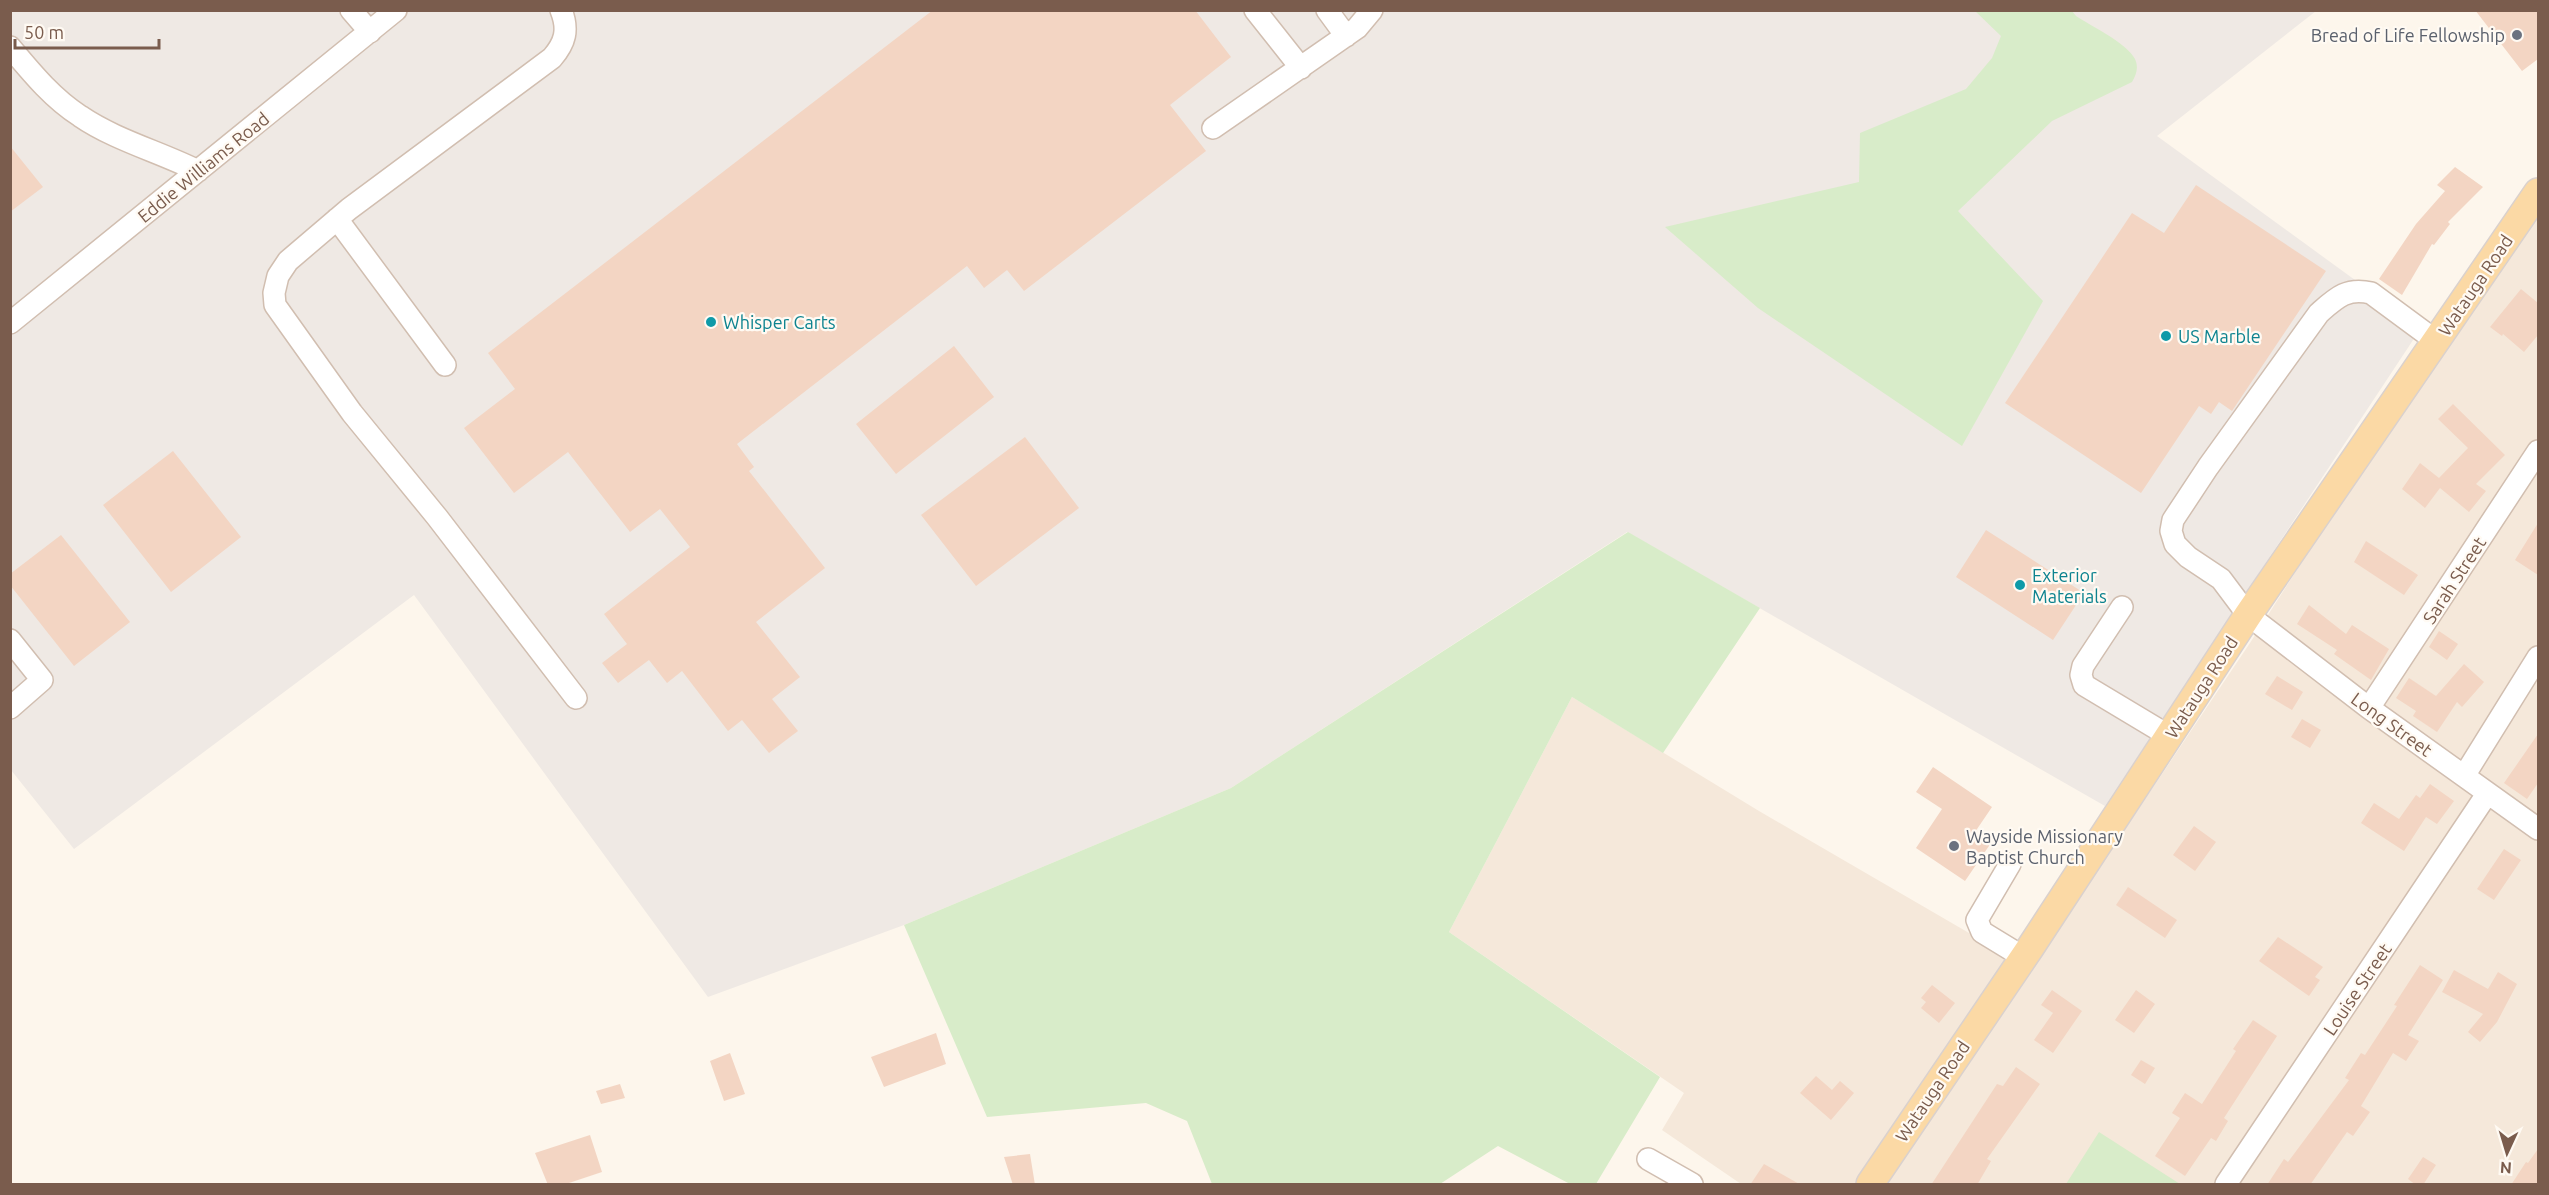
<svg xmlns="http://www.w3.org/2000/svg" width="2549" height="1195" viewBox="0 0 2549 1195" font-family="Ubuntu,sans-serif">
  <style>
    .residential { fill: #f5e8da }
    .industrial { fill: #efe9e4 }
    .green { fill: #d8ecc9 }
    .building { fill: #f3d5c3 }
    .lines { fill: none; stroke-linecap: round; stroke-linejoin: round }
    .minor-casing { stroke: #d1beb0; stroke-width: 24 }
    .major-casing { stroke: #dad1cd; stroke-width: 30 }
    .minor { stroke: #fff; stroke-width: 21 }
    .major { stroke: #fbd9a5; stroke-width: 27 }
    .worship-dot { fill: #6b7280; stroke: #fffaf3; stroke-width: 2 }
    .culture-dot { fill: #0f9aa8; stroke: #fffaf3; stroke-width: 2 }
    .labels { text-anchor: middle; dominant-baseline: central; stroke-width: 4.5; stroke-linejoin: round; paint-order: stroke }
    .worship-label { font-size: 18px; fill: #5b616d; stroke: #fffaf3; text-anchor: end }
    .street-label { font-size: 18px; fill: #7a5c4d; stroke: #fffaf3 }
    .culture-label { font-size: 18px; fill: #0d838f; stroke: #fffaf3; text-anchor: start }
  </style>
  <rect width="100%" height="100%" fill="#fdf6ec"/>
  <!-- residential -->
  <path class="residential" d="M2538 210V1184H1741L1662 1130 1684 1093 1449 932 1572 697 1759 811 2031 969 2250 643 2452 328Z"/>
  <!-- industrial -->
  <path class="industrial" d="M10 11H2316L2157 136 2421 328 2105 806 1627 532 1231 788 904 925 708 997 414 595 74 849 11 770Z"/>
  <!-- green -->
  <path class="green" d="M1975 11H2072L2076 16C2091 26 2127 43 2135 59 2139 68 2136 75 2132 82L2052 121 1958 211 2043 301 1962 446 1758 308 1665 227 1859 182 1860 133 1966 89 1992 58 2001 36Z
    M1628 532 1760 608 1663 753 1572 697 1449 932 1660 1077 1596 1184H1570L1498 1146 1440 1184H1212L1187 1121 1146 1103 987 1117 904 925 1231 788Z
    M2099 1132 2180 1184H2066Z"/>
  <!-- building -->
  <path class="building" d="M933 10H1195L1231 57 1170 105 1206 151 1024 291 1007 270 984 288 967 266 737 444 754 467 749 471 825 568 756 622 800 677 772 699 798 731 769 753 742 720 728 731 682 671 667 683 649 660 618 683 602 663 627 644 604 614 690 547 660 509 630 532 568 452 514 493 464 428 515 389 488 353Z
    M2475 10H2538V59L2522 71Z
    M10 146 43 187 10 212Z
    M2455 167 2483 187 2448 222 2450 224 2434 245 2432 244 2402 295 2379 279 2416 224 2445 191 2437 185Z
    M2196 185 2326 271 2232 411 2219 402 2211 414 2199 406 2141 493 2005 403 2132 213 2164 233Z
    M2521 289 2538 303V335L2524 352 2503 334 2502 336 2490 327Z
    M954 346 994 397 896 474 856 424Z
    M2453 404 2505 455 2476 484 2486 491 2469 512 2440 488 2425 508 2402 489 2420 463 2439 478 2468 448 2438 419Z
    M1025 437 1079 508 976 586 921 515Z
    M173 451 241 537 171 592 103 505Z
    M2538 523V575L2515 560Z
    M1986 530 2084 593 2053 640 1956 577Z
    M61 535 130 622 74 666 10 585V574Z
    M2366 541 2418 575 2404 595 2354 562Z
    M2309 605 2346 634 2352 625 2389 649 2371 680 2334 654 2337 650 2297 624Z
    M2439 631 2458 644 2447 660 2429 647Z
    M2464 664 2484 682 2462 707 2457 702 2437 732 2413 716 2416 711 2396 698 2409 678 2436 696Z
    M2277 676 2303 692 2292 710 2265 694Z
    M2302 719 2321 730 2310 748 2291 737Z
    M2538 734V783L2527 799 2504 783Z
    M1933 767 1992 807 1975 832 1991 843 1965 881 1916 848 1942 809 1916 792Z
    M2430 784 2454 801 2437 824 2426 817 2404 851 2361 823 2374 803 2399 819 2416 795 2420 798Z
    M2194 826 2216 842 2195 871 2173 855Z
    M2504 849 2521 860 2494 900 2477 889Z
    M2128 887 2177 920 2165 938 2116 905Z
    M2278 937 2323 967 2315 977 2320 980 2309 996 2259 961Z
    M2420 965 2443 980 2408 1035 2419 1041 2406 1061 2393 1053 2361 1106 2370 1112 2353 1136 2347 1132 2310 1185H2267L2284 1159 2288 1162 2349 1080 2345 1078 2361 1053 2365 1055 2397 1006 2394 1005Z
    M2454 970 2488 989 2498 972 2517 984 2497 1022 2480 1042 2468 1032 2483 1014 2442 992Z
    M1932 985 1955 1003 1939 1023 1921 1008 1926 1002 1921 998Z
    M2052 990 2082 1011 2053 1053 2034 1040 2053 1013 2041 1005Z
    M2136 990 2155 1004 2134 1033 2115 1020Z
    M2253 1020 2277 1036 2224 1118 2228 1121 2216 1141 2211 1138 2185 1176 2155 1156 2180 1118 2172 1113 2185 1093 2202 1104 2236 1051 2233 1049Z
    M936 1033 946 1064 884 1087 871 1057Z
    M730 1053 745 1094 724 1101 710 1061Z
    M2141 1060 2155 1068 2145 1084 2131 1075Z
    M2016 1067 2040 1084 1987 1159 1991 1161 1977 1185H1931L1997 1084 2003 1086Z
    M1816 1076 1832 1090 1840 1081 1854 1093 1831 1120 1800 1093Z
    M620 1084 625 1098 601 1104 596 1091Z
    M590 1135 602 1172 563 1185H548L535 1153Z
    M2538 1149V1185H2511L2526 1162 2528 1163Z
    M1030 1154 1035 1185H1013L1004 1157Z
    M2423 1157 2436 1165 2423 1185H2416L2408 1179Z
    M1764 1164 1801 1185H1750Z"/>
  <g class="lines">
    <!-- minor casing -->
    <g class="minor-casing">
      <path id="minor" d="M351 10 370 32
        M561 10C569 30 565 43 552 58L349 209 288 261 278 276 274 293 275 305 352 413 437 517 576 698
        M1255 10 1301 68
        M1327 10 1346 36
        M10 47C31 72 52 98 80 116 115 140 160 152 198 171
        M1213 128 1357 28 1372 10
        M337 219 445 365
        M10 323 396 10
        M2436 341 2371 293C2347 287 2336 298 2319 313L2208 467 2173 520 2171 531 2175 544 2188 557 2221 579 2248 615 2369 708 2538 829
        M2122 607 2083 666 2081 675 2084 685 2169 736
        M10 640 42 680 10 708
        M2369 708 2538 451
        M2464 776 2538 657
        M2010 864 1977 920 1982 932 2023 957
        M1648 1159 1692 1184
        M2226 1184 2487 794"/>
    </g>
    <!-- major casing -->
    <g class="major-casing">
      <path id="major" d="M1870 1184 2030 948 2248 615 2538 192"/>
    </g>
    <!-- minor -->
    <use href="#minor" class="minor"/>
    <!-- major -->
    <use href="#major" class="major"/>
  </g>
  <!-- markers -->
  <g class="worship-dot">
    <circle cx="2517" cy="35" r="6"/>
    <circle cx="1954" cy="846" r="6"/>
  </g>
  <g class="culture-dot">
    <circle cx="711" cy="322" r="6"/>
    <circle cx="2166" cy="336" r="6"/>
    <circle cx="2020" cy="585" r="6"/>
  </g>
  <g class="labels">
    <!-- worship labels -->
    <g class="worship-label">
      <text x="2505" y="35">Bread of Life Fellowship</text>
      <text x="1966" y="836" text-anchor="start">Wayside Missionary<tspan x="1966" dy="21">Baptist Church</tspan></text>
    </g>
    <!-- street labels -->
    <g class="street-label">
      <text transform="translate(203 167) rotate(-39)">Eddie Williams Road</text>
      <text transform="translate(2475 285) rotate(-56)">Watauga Road</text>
      <text transform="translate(2454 580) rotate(-57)">Sarah Street</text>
      <text transform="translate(2201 687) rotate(-57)">Watauga Road</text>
      <text transform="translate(2392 724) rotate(36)">Long Street</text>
      <text transform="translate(2357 989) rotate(-56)">Louise Street</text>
      <text transform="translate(1932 1091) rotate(-56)">Watauga Road</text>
    </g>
    <!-- culture labels -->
    <g class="culture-label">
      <text x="723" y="322">Whisper Carts</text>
      <text x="2178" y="336">US Marble</text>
      <text x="2032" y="575">Exterior<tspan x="2032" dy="21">Materials</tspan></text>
    </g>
  </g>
  <!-- border -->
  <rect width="2549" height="1195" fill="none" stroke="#7a5c4d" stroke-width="24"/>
  <!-- north arrow -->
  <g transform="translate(2507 1153) rotate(184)" stroke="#fffaf3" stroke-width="4.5" paint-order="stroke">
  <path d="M0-4.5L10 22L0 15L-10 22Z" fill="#7a5c4d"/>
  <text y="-9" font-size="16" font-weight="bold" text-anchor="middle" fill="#7a5c4d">N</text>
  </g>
  <!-- scale -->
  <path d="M15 39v9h144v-9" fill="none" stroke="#7a5c4d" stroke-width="3"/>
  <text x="24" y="39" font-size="18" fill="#7a5c4d" stroke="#fffaf3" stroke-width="4.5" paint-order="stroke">50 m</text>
</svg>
